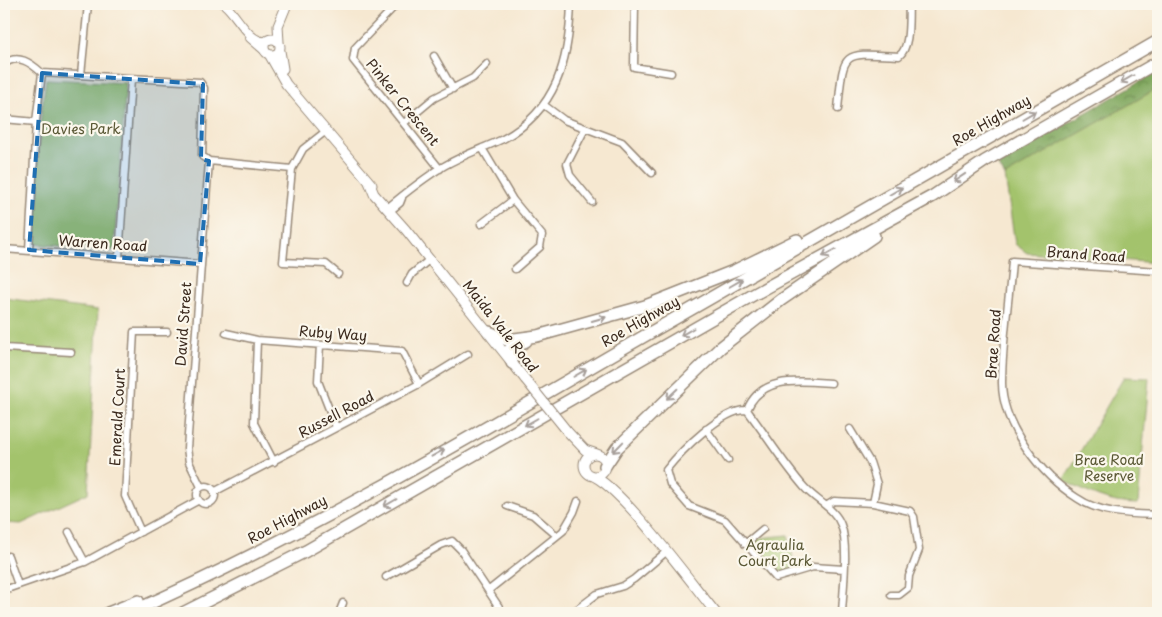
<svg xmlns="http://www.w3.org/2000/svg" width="1162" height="617" viewBox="0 0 1162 617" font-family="'Playpen Sans',sans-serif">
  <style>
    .forest { fill: url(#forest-crowns); stroke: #5e6a3f }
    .green { fill: #a3c36c; stroke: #6f7645 }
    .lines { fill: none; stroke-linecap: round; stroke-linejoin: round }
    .minor-casing { stroke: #988978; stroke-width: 9 }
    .tertiary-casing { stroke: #988978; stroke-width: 10 }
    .secondary-casing { stroke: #988978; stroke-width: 11 }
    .motorway-casing { stroke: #988978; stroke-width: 14 }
    .minor { stroke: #fff; stroke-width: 6 }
    .tertiary { stroke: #fff; stroke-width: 8 }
    .secondary { stroke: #fff; stroke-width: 9 }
    .motorway { stroke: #fff; stroke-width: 11 }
    .secondary-bridge-casing { stroke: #988978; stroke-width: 11; stroke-linecap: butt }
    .secondary-bridge { stroke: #fff; stroke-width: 9 }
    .oneway { stroke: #a79f9a }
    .marked { fill: #1f6fb2; fill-opacity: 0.2; stroke: #1f6fb2; stroke-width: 4; stroke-dasharray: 10 6; stroke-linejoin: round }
    .labels { text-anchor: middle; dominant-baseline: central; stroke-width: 4.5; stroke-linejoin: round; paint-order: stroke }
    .street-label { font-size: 14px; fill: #3b2a1e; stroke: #fbf7ec }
    .park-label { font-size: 14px; fill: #5a5835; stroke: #fbf7ec }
  </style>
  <defs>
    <pattern id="forest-crowns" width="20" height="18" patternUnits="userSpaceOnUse" patternTransform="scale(1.25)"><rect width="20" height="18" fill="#82a960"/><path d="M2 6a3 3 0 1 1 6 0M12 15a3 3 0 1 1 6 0" fill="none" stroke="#6c8a4f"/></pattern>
  </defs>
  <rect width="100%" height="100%" fill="#fbf7ec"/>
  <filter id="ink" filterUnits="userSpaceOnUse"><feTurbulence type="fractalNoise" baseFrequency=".02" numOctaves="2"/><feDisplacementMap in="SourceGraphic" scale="10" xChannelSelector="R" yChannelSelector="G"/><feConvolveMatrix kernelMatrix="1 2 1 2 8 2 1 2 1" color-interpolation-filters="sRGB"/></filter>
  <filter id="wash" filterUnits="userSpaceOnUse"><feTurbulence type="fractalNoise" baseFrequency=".0096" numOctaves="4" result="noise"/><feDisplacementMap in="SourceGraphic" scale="20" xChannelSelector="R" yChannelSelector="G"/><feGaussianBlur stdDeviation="1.12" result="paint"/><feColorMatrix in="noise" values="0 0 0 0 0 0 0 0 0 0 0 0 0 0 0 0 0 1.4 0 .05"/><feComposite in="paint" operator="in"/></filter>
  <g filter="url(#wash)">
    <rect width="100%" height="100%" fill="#f6e8d1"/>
    <!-- forest -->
    <path class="forest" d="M1158 71V88L1005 176 997 164Z"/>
    <!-- green -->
    <path class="green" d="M46 79 126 83 114 250 34 244 40 124Z
      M1158 88V263L1027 253 1015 244 1005 176Z
      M4 298 98 310 88 493 21 524 4 523Z
      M1124 377 1149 378 1138 504C1107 504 1090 493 1063 481Z
      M788 535 795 567 780 576C770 572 754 554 753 543L759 538Z"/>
  </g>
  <g filter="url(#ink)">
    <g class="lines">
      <!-- minor casing -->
      <g class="minor-casing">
        <path id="minor" d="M394 4 393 8 355 48 353 60 440 169
          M635 4 634 67 671 73
          M434 56 453 89
          M4 64C18 53 31 63 42 73L200 82 204 88 202 156 209 161 292 169 303 149 326 131
          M81 75 88 4
          M544 105 564 120 622 142 652 173
          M838 109C844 50 840 53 899 56 911 47 908 18 909 4
          M4 119 36 122
          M404 123 434 98 473 78 487 64
          M585 129 567 164 570 175 592 202
          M482 148 513 200 542 235 540 247 515 269
          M292 169 283 262 326 264 338 274
          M386 209C404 194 424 178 444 166 463 155 484 148 503 139 557 110 569 60 571 4
          M389 212 400 203 402 198
          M481 224 513 200
          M4 249 200 264
          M29 250 36 122 42 73
          M119 257 131 79
          M1158 271 1012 261C1009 302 1002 343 1002 383 1002 426 1042 476 1077 498 1100 514 1131 514 1158 515
          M407 283 412 274 430 259
          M226 333 257 340 402 351 419 384
          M257 340 254 423 274 462
          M320 345 318 381 336 427
          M4 348 71 352
          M747 410C761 375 800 381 831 383
          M706 429 728 460
          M850 429 870 462 877 484 873 503
          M197 495a9 9 0 1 1 18 0a9 9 0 1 1-18 0Z
          M201 487 189 462 187 448 209 161
          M214 492 419 384 468 354
          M507 506 533 515 556 535
          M826 506 834 501 873 503 910 511 914 517 919 550 909 576 908 588 899 595H891
          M69 532 85 562
          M141 532 125 496 134 332H167
          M745 544 763 529
          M8 556 18 585
          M386 577 441 545 452 541 461 550 503 613
          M4 590 85 562 199 500
          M489 590 563 531 574 512 578 501
          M339 613 343 603
          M572 613 597 594 623 586 634 579 666 552
          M842 613C843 591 849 545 841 525 835 508 816 501 804 487 783 463 766 435 747 410 722 409 681 451 666 470L670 484 689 506 725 520 776 578 813 567 844 569"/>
      </g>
      <!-- tertiary casing -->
      <g class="tertiary-casing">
        <path id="tertiary" d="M224 4C237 14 249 44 267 41
          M250 38 265 51"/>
      </g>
      <!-- secondary casing -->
      <g class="secondary-casing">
        <path id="secondary" d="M264 47a8 8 0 1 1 16 0a8 8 0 1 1-16 0Z
          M279 42 278 26 287 4
          M280 51 283 69
          M269 54 286 84 372 185
          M369 182 374 194 406 230 525 379
          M567 431 585 450 597 454
          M584 465a11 11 0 1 1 22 0a11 11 0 1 1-22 0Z
          M591 475C621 486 692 584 716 613"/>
      </g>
      <!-- motorway casing -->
      <g class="motorway-casing">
        <path id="motorway" d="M489 332 507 340 537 336 645 306 736 270 797 240
          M512 363 509 350 526 341
          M605 466 617 448 720 348 781 300 874 236
          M108 613 138 601
          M129 613C304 536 469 438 634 342 809 241 984 141 1158 41
          M183 613 306 551 753 295 933 196 985 161 1158 62"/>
      </g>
      <!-- minor -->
      <use href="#minor" class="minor"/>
      <!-- tertiary -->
      <use href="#tertiary" class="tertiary"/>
      <!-- secondary -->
      <use href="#secondary" class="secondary"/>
      <!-- motorway -->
      <use href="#motorway" class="motorway"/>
      <!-- secondary-bridge casing -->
      <g class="secondary-bridge-casing">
        <path id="secondary-bridge" d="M525 379 567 431"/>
      </g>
      <!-- secondary-bridge -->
      <use href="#secondary-bridge" class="secondary-bridge"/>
    </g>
    <!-- one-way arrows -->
    <defs><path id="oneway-shaft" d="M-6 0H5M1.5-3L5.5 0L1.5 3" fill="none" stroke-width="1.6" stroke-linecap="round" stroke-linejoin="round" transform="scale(1.25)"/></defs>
    <g class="oneway">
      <use href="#oneway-shaft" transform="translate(1127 79) rotate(150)"/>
      <use href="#oneway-shaft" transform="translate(1029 115) rotate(-30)"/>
      <use href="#oneway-shaft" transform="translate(959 178) rotate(146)"/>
      <use href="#oneway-shaft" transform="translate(896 191) rotate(-30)"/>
      <use href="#oneway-shaft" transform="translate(829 253) rotate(151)"/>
      <use href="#oneway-shaft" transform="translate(736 283) rotate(-30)"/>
      <use href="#oneway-shaft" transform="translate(599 319) rotate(-16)"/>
      <use href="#oneway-shaft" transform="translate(687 332) rotate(150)"/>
      <use href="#oneway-shaft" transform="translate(580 373) rotate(-30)"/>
      <use href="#oneway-shaft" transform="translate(672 394) rotate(136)"/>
      <use href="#oneway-shaft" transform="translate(531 422) rotate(150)"/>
      <use href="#oneway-shaft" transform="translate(618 447) rotate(134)"/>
      <use href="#oneway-shaft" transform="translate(438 453) rotate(-29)"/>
      <use href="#oneway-shaft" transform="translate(390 503) rotate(150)"/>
    </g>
  </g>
  <!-- marked area -->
  <path class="marked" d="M42 73 203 84 201 159 209 161 200 264 29 250Z"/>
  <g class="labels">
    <!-- street labels -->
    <g class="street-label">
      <text transform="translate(403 102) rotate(51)">Pinker Crescent</text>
      <text transform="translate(991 120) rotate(-30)">Roe Highway</text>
      <text transform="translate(103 243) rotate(4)">Warren Road</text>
      <text transform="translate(1086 254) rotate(4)">Brand Road</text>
      <text transform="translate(640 321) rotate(-30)">Roe Highway</text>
      <text transform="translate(183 324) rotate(-86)">David Street</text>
      <text transform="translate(501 326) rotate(52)">Maida Vale Road</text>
      <text transform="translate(333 333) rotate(4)">Ruby Way</text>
      <text transform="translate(993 344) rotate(-86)">Brae Road</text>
      <text transform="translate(336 414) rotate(-28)">Russell Road</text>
      <text transform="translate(117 417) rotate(-87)">Emerald Court</text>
      <text transform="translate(287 519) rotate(-28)">Roe Highway</text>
    </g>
    <!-- park labels -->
    <g class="park-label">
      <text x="81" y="128">Davies Park</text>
      <text x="1109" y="459">Brae Road<tspan x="1109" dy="16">Reserve</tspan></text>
      <text x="775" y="544">Agraulia<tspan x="775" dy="16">Court Park</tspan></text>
    </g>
  </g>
  <!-- margin -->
  <rect width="1162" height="617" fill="none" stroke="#fbf7ec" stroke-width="20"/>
</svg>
